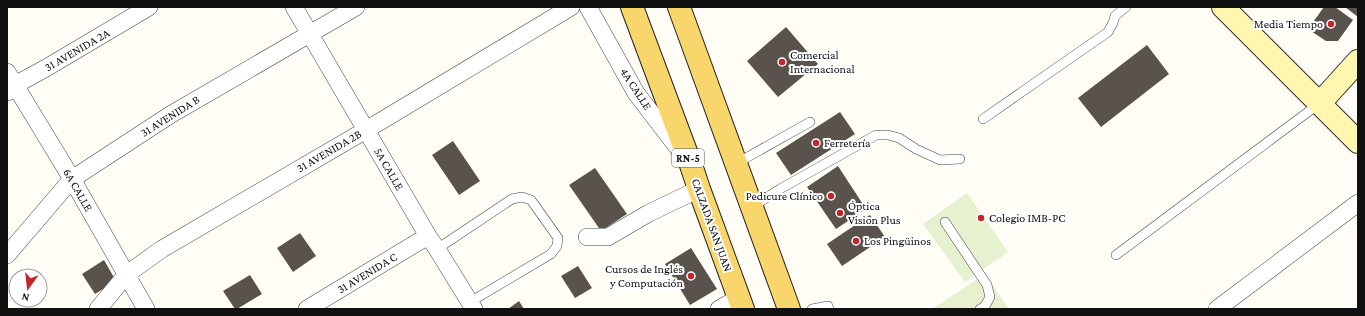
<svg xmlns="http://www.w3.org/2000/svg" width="1365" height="316" viewBox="0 0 1365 316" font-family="'Crimson Pro',serif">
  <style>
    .pitch { fill: #e6f2cf }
    .building { fill: #5a524d }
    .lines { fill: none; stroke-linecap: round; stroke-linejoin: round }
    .lane-casing { stroke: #444; stroke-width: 10 }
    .street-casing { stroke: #444; stroke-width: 18 }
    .secondary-casing { stroke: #333; stroke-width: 24 }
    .primary-casing { stroke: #222; stroke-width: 24 }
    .lane { stroke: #fff; stroke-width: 9 }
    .street { stroke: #fff; stroke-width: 17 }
    .secondary { stroke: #fff6b0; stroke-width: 22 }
    .primary { stroke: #f9d66b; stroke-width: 22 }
    .poi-dot { fill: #c4262e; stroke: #fff; stroke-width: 1.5 }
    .labels { text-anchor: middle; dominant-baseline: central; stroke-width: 4; stroke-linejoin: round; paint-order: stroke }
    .shield { fill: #fff; stroke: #585858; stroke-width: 1 }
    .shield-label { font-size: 11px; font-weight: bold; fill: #111 }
    .poi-label { font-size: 12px; fill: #111; stroke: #fff; text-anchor: start }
    .street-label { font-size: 12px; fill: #111; stroke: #fff }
  </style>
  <rect width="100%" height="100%" fill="#fffdf5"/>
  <!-- pitch -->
  <path class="pitch" d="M967 193 1008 252 965 282 923 224Z
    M985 274 1009 309H932Z"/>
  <!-- building -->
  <path class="building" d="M1324 7H1335L1353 20 1338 41H1326L1308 29Z
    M1345 7H1358V17Z
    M786 27 818 64 778 97 747 61Z
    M1147 45 1169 74 1101 127 1078 98Z
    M840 112 855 134 791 175 776 153Z
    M453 141 480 181 459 195 432 155Z
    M838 166 866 209 836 229 807 187Z
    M595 168 627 214 601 231 569 185Z
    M870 215 885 237 842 266 827 244Z
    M300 233 316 256 293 272 277 248Z
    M691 248 717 289 690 305 665 264Z
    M104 260 116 281 95 294 82 274Z
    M578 266 592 288 575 298 561 276Z
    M250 275 262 294 237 309H235L223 291Z
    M519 301 524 309H508Z"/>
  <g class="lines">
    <!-- lane casing -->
    <g class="lane-casing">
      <path id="lane" d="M983 119 1108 32 1113 23 1115 16 1126 7
        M737 163 810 122
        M752 207 780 189 876 135H888L899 138 916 149 940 160 960 159
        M945 222 987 285 990 297 985 306 980 309
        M437 249 512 199 522 197 531 200 558 238 557 246 551 254 470 302
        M1116 255 1320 103
        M812 309 828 306 829 309"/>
    </g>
    <!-- street casing -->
    <g class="street-casing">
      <path id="street" d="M294 7 428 236 437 249 474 309
        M588 7 636 93 682 153
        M7 72 72 179 146 309
        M8 92 15 85 46 68 149 7
        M587 237H608L649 213 699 189
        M7 255 72 179 170 115 356 7
        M98 309 127 274 162 249 366 130 571 7
        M307 309 428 236
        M719 309 738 298
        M1217 309 1358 203"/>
    </g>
    <!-- secondary casing -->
    <g class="secondary-casing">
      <path id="secondary" d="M1223 7 1358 142
        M1320 103 1358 61"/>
    </g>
    <!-- primary casing -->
    <g class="primary-casing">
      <path id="primary" d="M632 7 691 165 699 189 743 309
        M679 7 789 309"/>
    </g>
    <!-- lane -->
    <use href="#lane" class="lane"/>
    <!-- street -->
    <use href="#street" class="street"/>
    <!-- secondary -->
    <use href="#secondary" class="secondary"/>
    <!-- primary -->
    <use href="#primary" class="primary"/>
  </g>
  <!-- markers -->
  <g class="poi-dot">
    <circle cx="1331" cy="24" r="4"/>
    <circle cx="782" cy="62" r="4"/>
    <circle cx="816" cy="143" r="4"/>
    <circle cx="831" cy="196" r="4"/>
    <circle cx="840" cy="213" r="4"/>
    <circle cx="981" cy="218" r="4"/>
    <circle cx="856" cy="241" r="4"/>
    <circle cx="691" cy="276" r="4"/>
  </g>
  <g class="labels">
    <!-- shield labels -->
    <rect class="shield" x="672" y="149" width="32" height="18" rx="3"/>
    <g class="shield-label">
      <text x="688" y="158">RN-5</text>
    </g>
    <!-- poi labels -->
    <g class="poi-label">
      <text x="1323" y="24" text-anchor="end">Media Tiempo</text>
      <text x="790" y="55">Comercial<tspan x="790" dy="14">Internacional</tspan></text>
      <text x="824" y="143">Ferretería</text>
      <text x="823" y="196" text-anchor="end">Pedicure Clínico</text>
      <text x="848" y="206">Óptica<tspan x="848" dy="14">Vision Plus</tspan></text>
      <text x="989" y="218">Colegio IMB-PC</text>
      <text x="864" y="241">Los Pingüinos</text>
      <text x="683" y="269" text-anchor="end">Cursos de Inglés<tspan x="683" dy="14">y Computación</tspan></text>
    </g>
    <!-- street labels -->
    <g class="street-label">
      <text transform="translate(77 50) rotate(-30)">31 AVENIDA 2A</text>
      <text transform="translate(636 89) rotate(57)">4A CALLE</text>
      <text transform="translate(170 116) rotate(-32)">31 AVENIDA B</text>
      <text transform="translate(329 151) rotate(-30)">31 AVENIDA 2B</text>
      <text transform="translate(389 169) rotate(60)">5A CALLE</text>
      <text transform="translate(78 190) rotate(60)">6A CALLE</text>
      <text transform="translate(712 225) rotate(70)">CALZADA SAN JUAN</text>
      <text transform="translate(367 273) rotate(-31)">31 AVENIDA C</text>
    </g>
  </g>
  <!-- border -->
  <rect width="1365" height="316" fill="none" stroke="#111111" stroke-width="16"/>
  <!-- north arrow -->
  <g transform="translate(28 288) rotate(195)"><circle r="19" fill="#ffffff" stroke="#a0a0a0"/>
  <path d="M0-3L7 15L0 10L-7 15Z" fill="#c4262e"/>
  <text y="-6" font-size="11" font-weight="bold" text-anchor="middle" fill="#111111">N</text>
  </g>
</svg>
